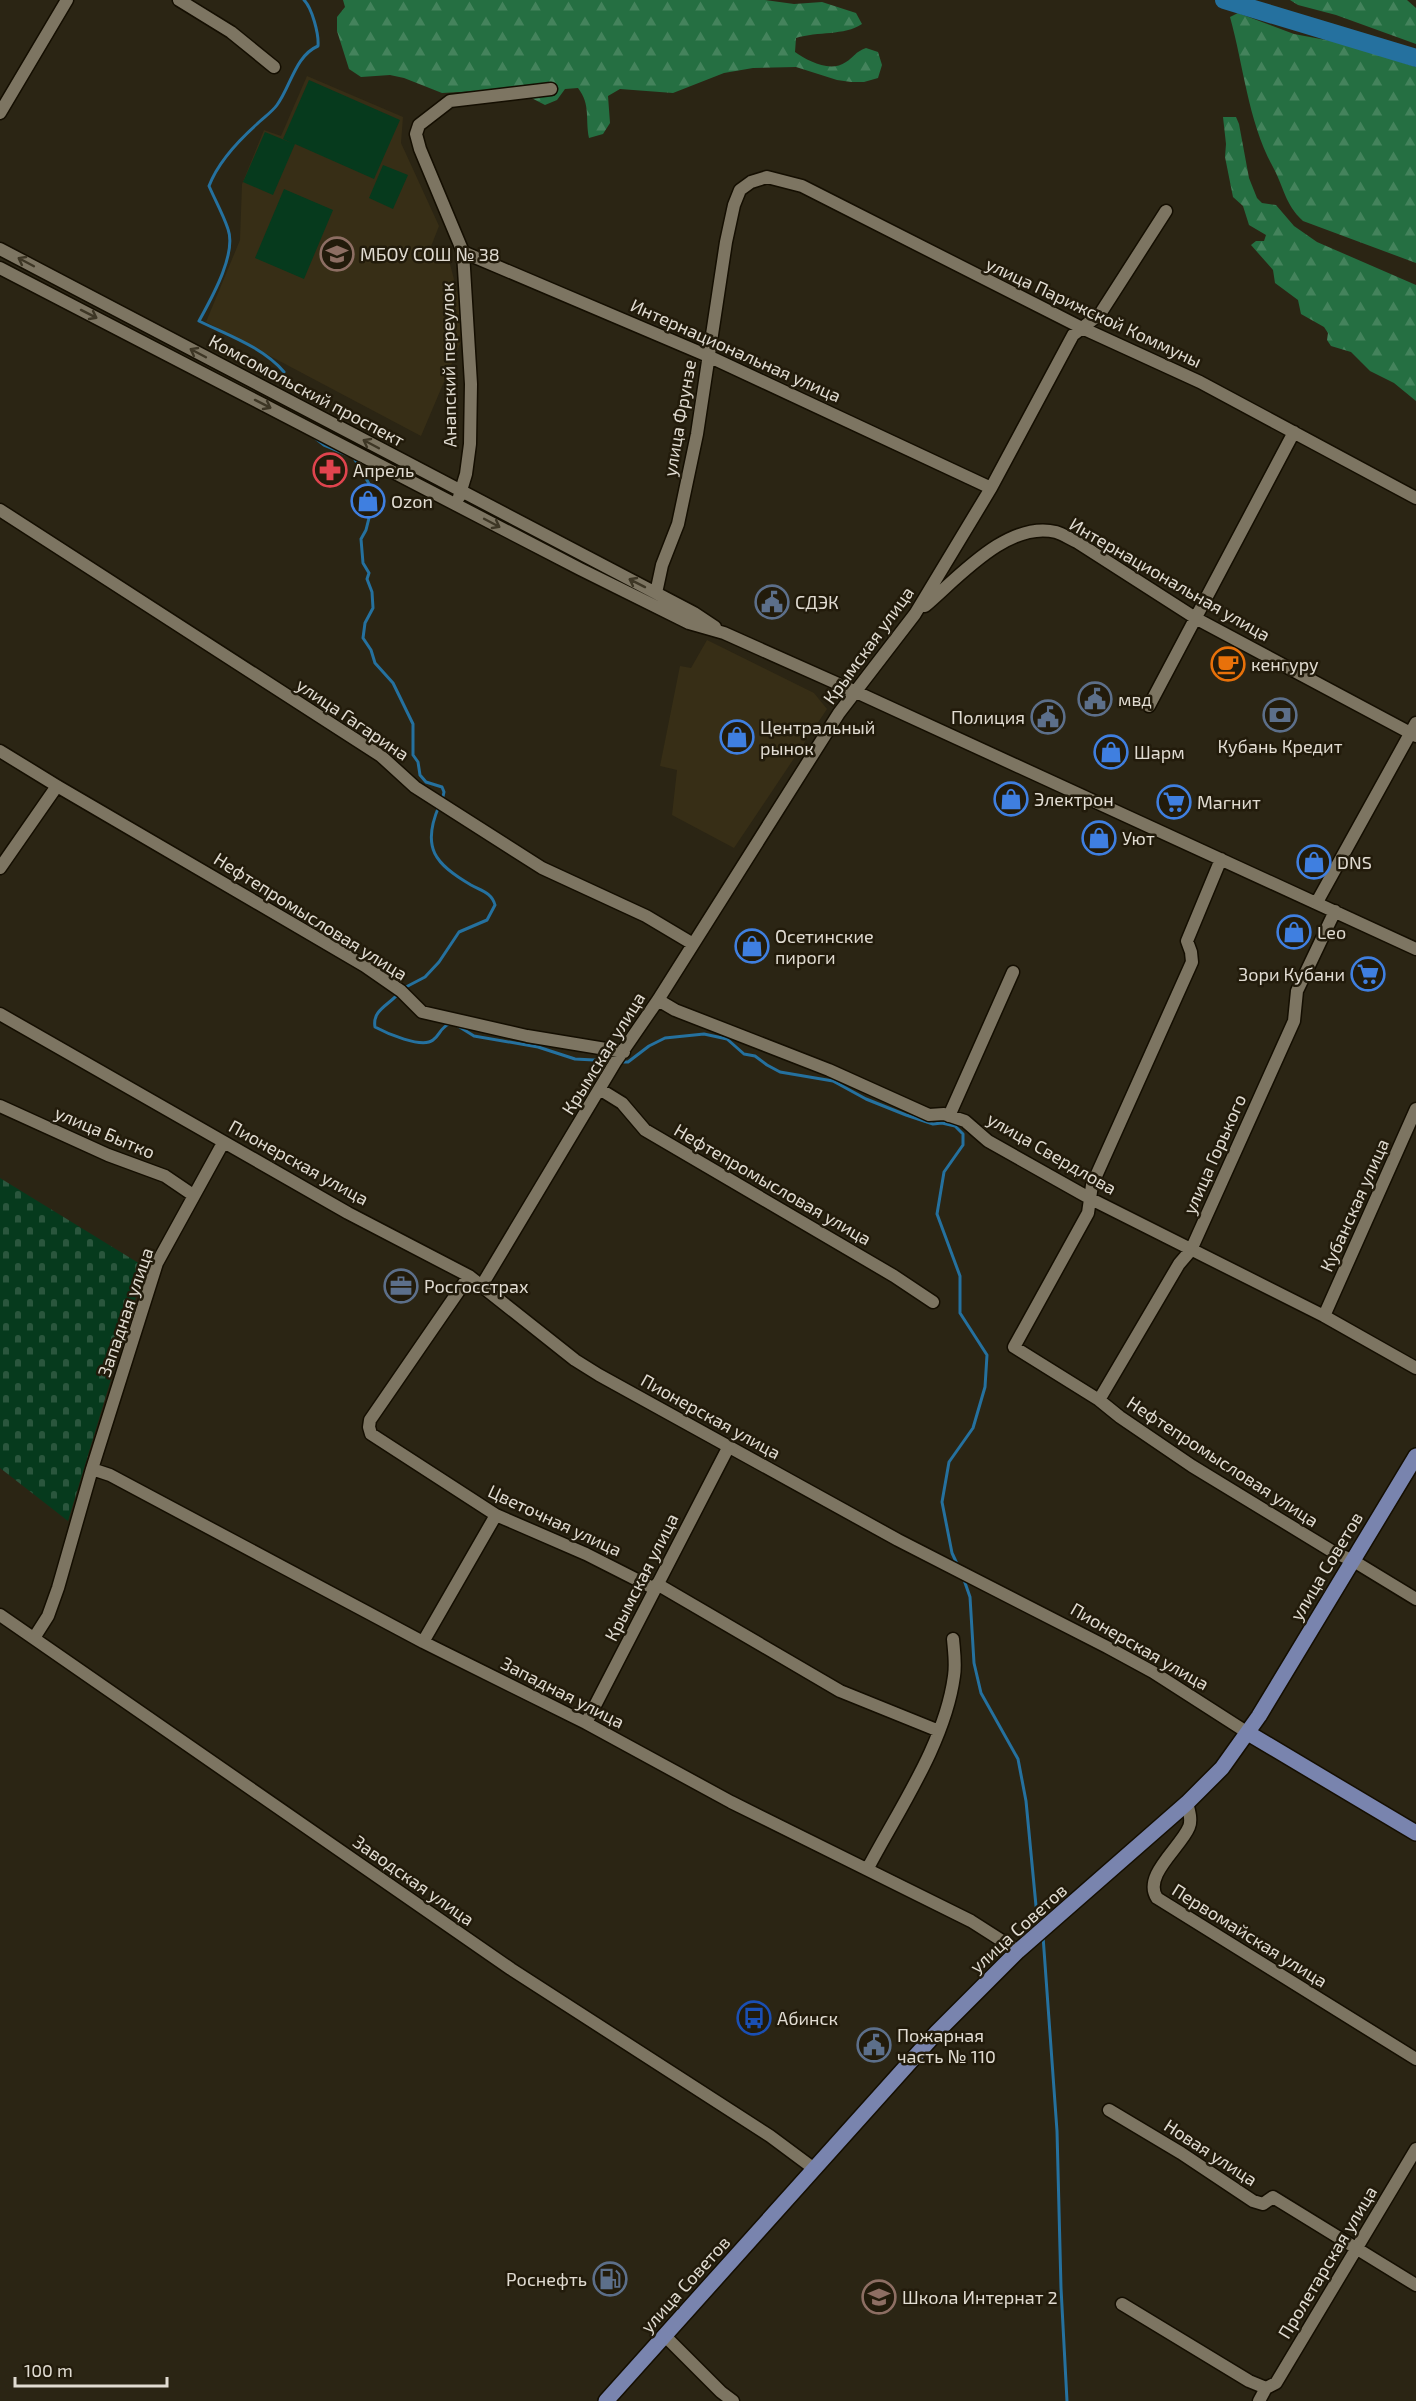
<svg xmlns="http://www.w3.org/2000/svg" width="1416" height="2401" viewBox="0 0 1416 2401" font-family="'Exo 2',sans-serif">
  <style>
    .built { fill: #372e16 }
    .forest { fill: url(#forest-firs) }
    .cemetery { fill: url(#cemetery-stones) }
    .pitch { fill: #063a1d }
    .lines { fill: none; stroke-linecap: round; stroke-linejoin: round }
    .stream { stroke: #25719f; stroke-width: 3 }
    .river { stroke: #25719f; stroke-width: 18 }
    .minor-casing { stroke: #140e01; stroke-width: 15 }
    .major-casing { stroke: #140e01; stroke-width: 18 }
    .minor { stroke: #7d7562; stroke-width: 12 }
    .major { stroke: #7984ae; stroke-width: 15 }
    .oneway { stroke: #3d3625 }
    .labels { text-anchor: middle; dominant-baseline: central; stroke-width: 5; stroke-linejoin: round; paint-order: stroke }
    .poi-label { font-size: 18px; fill: #e1dcd2; stroke: #221b0b; text-anchor: start }
    .street-label { font-size: 18px; fill: #e1dcd2; stroke: #221b0b }
  </style>
  <defs>
    <pattern id="forest-firs" width="22" height="20" patternUnits="userSpaceOnUse" patternTransform="scale(1.5)"><rect width="22" height="20" fill="#256f42"/><path d="M5 1l3.5 6h-7zM16 11l3.5 6h-7z" fill="#44835c"/></pattern>
    <pattern id="cemetery-stones" width="16" height="16" patternUnits="userSpaceOnUse" patternTransform="scale(1.5)"><rect width="16" height="16" fill="#063a1d"/><path d="M2 7V4a2 2 0 0 1 4 0v3zM10 15v-3a2 2 0 0 1 4 0v3z" fill="#2a563d"/></pattern>
  </defs>
  <rect width="100%" height="100%" fill="#2b2514"/>
  <!-- built -->
  <path class="built" d="M307 76 403 117 401 143 439 226 430 249 449 260 462 311 463 337 421 436 206 322 240 240 242 184 264 130 281 136Z
    M707 640 814 693 827 709 734 848 672 815 677 770 660 766 680 666 691 668Z"/>
  <!-- forest -->
  <path class="forest" d="M343 0H765L794 4 822 2 856 13 862 24C844 36 818 31 796 38L795 52C808 61 830 73 846 62 854 57 855 52 866 48L878 52 882 65 878 78 864 82H851L837 80 796 67 753 68 724 73 673 93 620 89 608 96 610 123 603 134 589 138C585 119 591 105 578 88L565 89 557 100 545 105 514 89 442 93 404 78 390 75 361 77 349 69 337 31V17L345 7Z
    M1290 0H1407L1416 8V44L1336 15 1298 5Z
    M1238 13 1294 34 1342 43 1416 67V263L1303 221C1285 204 1284 188 1274 169 1248 122 1244 67 1230 17Z
    M1223 117H1236L1239 124 1249 178 1257 198 1262 203 1276 205 1294 226 1317 242 1416 285V401L1394 383 1370 371 1351 352 1331 346 1327 340 1328 333 1324 327 1301 314 1298 300 1275 283 1273 270 1251 245 1256 241H1264L1266 235 1249 225 1243 206 1233 197 1225 157 1226 144Z"/>
  <!-- cemetery -->
  <path class="cemetery" d="M0 1178 145 1267 68 1521 0 1468Z"/>
  <!-- pitch -->
  <path class="pitch" d="M309 80 400 120 374 179 295 144 273 195 243 182 265 132 294 144 283 139Z
    M383 165 408 175 393 209 369 198Z
    M284 189 333 210 304 279 255 258Z"/>
  <g class="lines">
    <!-- stream -->
    <path class="stream" d="M284 372C263 347 227 335 199 321 211 299 237 254 228 229 223 214 215 200 209 186 218 162 238 141 257 124 263 118 272 112 277 105 291 86 295 56 318 46 319 34 312 8 304 0
      M314 437 324 445 348 455
      M354 458 375 494 366 530 361 539 363 563 369 573 367 579 372 592 373 608 365 623 363 638 371 650 375 663 393 683 413 724V755L418 762 420 775 426 782 442 787 444 792 442 801
      M404 988 425 977 439 962 459 932 487 920 495 905C492 893 482 891 471 885 435 864 421 848 439 806
      M399 993C389 1005 372 1010 375 1027 386 1033 422 1049 433 1040 440 1035 440 1028 449 1024
      M458 1026 474 1036 538 1047 575 1059 613 1061
      M619 1062H628L649 1046 665 1038 704 1034 727 1039 744 1054 755 1056 767 1065 780 1072 833 1081 866 1099 906 1115 933 1124 942 1123 955 1126 963 1134V1145L944 1172 937 1214 960 1276V1313L987 1355 985 1387 973 1428 949 1462 942 1502 952 1553 958 1566
      M963 1577 970 1597 974 1663 981 1693 1018 1759 1026 1801 1036 1906 1041 1923
      M1043 1936 1057 2131 1061 2288 1067 2401"/>
    <!-- river -->
    <path class="river" d="M1224 0 1416 58"/>
    <!-- minor casing -->
    <g class="minor-casing">
      <path id="minor" d="M179 0 231 32 274 67
        M0 113 67 0
        M0 249 694 613 715 627
        M463 252 708 356 991 488
        M0 268 580 569 689 623 724 633 854 691 1416 949
        M459 497 466 474 470 444 471 384 463 252 420 149 416 134 419 125 450 101 551 89
        M0 510 381 756 415 787 542 868 646 916 693 944
        M656 593 662 565 678 524 697 434 726 242 734 205 740 190 751 182 767 177 802 186 1082 328 1200 382 1416 498
        M925 606C958 578 1008 520 1056 532 1063 534 1070 539 1077 542L1197 619 1416 736
        M1149 706 1294 432
        M0 751 57 786 365 966 401 991 422 1012 527 1036 624 1052
        M1221 859 1187 941 1191 952 1192 962 1092 1185 1088 1213 1014 1347 1099 1400 1120 1417 1192 1466 1335 1553 1352 1560 1416 1599
        M0 868 57 786
        M1317 902 1416 723
        M658 1000 675 1010 829 1070 929 1115 944 1114 965 1121 988 1141 1091 1199 1324 1316 1416 1368
        M0 1014 348 1213 469 1276 575 1360 599 1375 898 1540 1107 1647 1153 1672 1248 1733
        M601 1090 622 1103 645 1130 894 1276 933 1302
        M0 1106 108 1155 165 1176 193 1195
        M949 1116 1013 972
        M469 1276 370 1420 369 1427 371 1434 496 1515 586 1554 655 1589
        M482 1285 616 1061 658 1000 839 713 915 614 991 488 1073 335 1100 314 1166 211
        M1324 1316 1416 1109
        M1099 1400 1179 1264 1191 1250 1294 1021 1297 991 1335 911
        M92 1469 110 1475 423 1642 586 1723 731 1802 971 1921 1018 1951
        M657 1584 840 1691 939 1731
        M0 1615 511 1969 770 2136 813 2168
        M34 1638 48 1616 58 1588 92 1469 157 1263 223 1143
        M423 1642 496 1515
        M586 1723 728 1448
        M1187 1803C1189 1810 1192 1820 1189 1827 1181 1847 1142 1876 1157 1898L1416 2059
        M868 1868C899 1809 945 1743 954 1676 956 1664 954 1651 953 1639
        M1109 2110 1181 2153 1253 2201 1263 2204 1273 2197 1416 2285
        M1122 2304 1249 2381 1266 2388
        M665 2336 721 2392 733 2401
        M1259 2401 1266 2388 1276 2383 1416 2149"/>
    </g>
    <!-- major casing -->
    <g class="major-casing">
      <path id="major" d="M1248 1733 1416 1833
        M606 2401 937 2032 1018 1951 1187 1803 1222 1768 1259 1716 1416 1456"/>
    </g>
    <!-- minor -->
    <use href="#minor" class="minor"/>
    <!-- major -->
    <use href="#major" class="major"/>
  </g>
  <!-- one-way arrows -->
  <defs><path id="oneway-shaft" d="M-6 0H5M1.5-3L5.5 0L1.5 3" fill="none" stroke-width="1.6" stroke-linecap="round" stroke-linejoin="round" transform="scale(1.5)"/></defs>
  <g class="oneway">
    <use href="#oneway-shaft" transform="translate(26 262) rotate(-152)"/>
    <use href="#oneway-shaft" transform="translate(89 314) rotate(27)"/>
    <use href="#oneway-shaft" transform="translate(198 353) rotate(-152)"/>
    <use href="#oneway-shaft" transform="translate(263 404) rotate(27)"/>
    <use href="#oneway-shaft" transform="translate(371 444) rotate(-152)"/>
    <use href="#oneway-shaft" transform="translate(492 523) rotate(28)"/>
    <use href="#oneway-shaft" transform="translate(637 583) rotate(-153)"/>
  </g>
  <!-- icons -->
  <defs>
    <g id="school-ring" transform="scale(1.725)"><circle r="9.5" fill="#221b0b" stroke="#8d6e63" stroke-width="1.5"/><path d="M0-5L7-2L0 1L-7-2ZM-4 1L0 2.5L4 1V4Q0 6-4 4Z" fill="#8d6e63"/></g>
    <g id="pharmacy-ring" transform="scale(1.725)"><circle r="9.5" fill="#221b0b" stroke="#e0444e" stroke-width="1.5"/><path d="M-2-6h4v4h4v4h-4v4h-4v-4h-4v-4h4Z" fill="#e0444e"/></g>
    <g id="shop-ring" transform="scale(1.725)"><circle r="9.5" fill="#221b0b" stroke="#3f7fe0" stroke-width="1.5"/><path d="M-5-2.5h2.3a2.7 3.5 0 0 1 5.4 0H5L5.5 6h-11ZM-1.5-2.5h3a1.5 2.3 0 0 0-3 0Z" fill="#3f7fe0"/></g>
    <g id="civic-ring" transform="scale(1.725)"><circle r="9.5" fill="#221b0b" stroke="#5c6f8a" stroke-width="1.5"/><path d="M-.6-6.5H3V-4.5H.6V-3L4-1V1h2V6H-6V1h2V-1L-.6-3ZM-1.2 2.5V6h2.4V2.5Z" fill="#5c6f8a"/></g>
    <g id="cafe-ring" transform="scale(1.725)"><circle r="9.5" fill="#221b0b" stroke="#e8710a" stroke-width="1.5"/><path d="M-5.5-4.5H6V0H3Q3 3.5 0 3.5H-2.5Q-5.5 3.5-5.5 0ZM3-3.2v2h1.7v-2ZM-6 4.5H4V6H-6Z" fill="#e8710a"/></g>
    <g id="bank-ring" transform="scale(1.725)"><circle r="9.5" fill="#221b0b" stroke="#5c6f8a" stroke-width="1.5"/><path d="M-6-4H6V4H-6ZM0-2.3a2.3 2.3 0 1 0 0 4.6a2.3 2.3 0 1 0 0-4.6Z" fill="#5c6f8a"/></g>
    <g id="supermarket-ring" transform="scale(1.725)"><circle r="9.5" fill="#221b0b" stroke="#3f7fe0" stroke-width="1.5"/><path d="M-6-5.5h2.5l.6 2H6L4.5 2H-2.5L-4.4-4H-6ZM-1.5 3.2a1.3 1.3 0 1 0 .1 0ZM3 3.2a1.3 1.3 0 1 0 .1 0Z" fill="#3f7fe0"/></g>
    <g id="office-ring" transform="scale(1.725)"><circle r="9.5" fill="#221b0b" stroke="#5c6f8a" stroke-width="1.5"/><path d="M-6-3h4V-5.5h4V-3h4V5H-6ZM-1-4.5V-3h2v-1.5ZM-6 0V1H6V0Z" fill="#5c6f8a"/></g>
    <g id="bus-ring" transform="scale(1.725)"><circle r="9.5" fill="#221b0b" stroke="#1a4fb4" stroke-width="1.5"/><path d="M-5-6H5V4H4V6H2V4H-2V6H-4V4H-5ZM-3.5-4V0h7V-4ZM-3.5 1.2v1.5H-2V1.2ZM2 1.2v1.5H3.5V1.2Z" fill="#1a4fb4"/></g>
    <g id="fuel-ring" transform="scale(1.725)"><circle r="9.5" fill="#221b0b" stroke="#5c6f8a" stroke-width="1.5"/><path d="M-5.5-6h7V0h2V4h1.3V-2.5L3-4.5l.8-.8L6-3V5H2.5V1h-1V6h-7ZM-4.2-4.7v3.2H.2V-4.7Z" fill="#5c6f8a"/></g>
  </defs>
  <g fill-rule="evenodd">
    <use href="#school-ring" x="337" y="254"/>
    <use href="#pharmacy-ring" x="330" y="470"/>
    <use href="#shop-ring" x="368" y="501"/>
    <use href="#civic-ring" x="772" y="602"/>
    <use href="#cafe-ring" x="1228" y="664"/>
    <use href="#civic-ring" x="1095" y="699"/>
    <use href="#bank-ring" x="1280" y="715"/>
    <use href="#civic-ring" x="1048" y="717"/>
    <use href="#shop-ring" x="737" y="737"/>
    <use href="#shop-ring" x="1111" y="752"/>
    <use href="#shop-ring" x="1011" y="799"/>
    <use href="#supermarket-ring" x="1174" y="802"/>
    <use href="#shop-ring" x="1099" y="838"/>
    <use href="#shop-ring" x="1314" y="862"/>
    <use href="#shop-ring" x="1294" y="932"/>
    <use href="#shop-ring" x="752" y="946"/>
    <use href="#supermarket-ring" x="1368" y="974"/>
    <use href="#office-ring" x="401" y="1286"/>
    <use href="#bus-ring" x="754" y="2018"/>
    <use href="#civic-ring" x="874" y="2045"/>
    <use href="#fuel-ring" x="610" y="2279"/>
    <use href="#school-ring" x="879" y="2297"/>
  </g>
  <g class="labels">
    <!-- poi labels -->
    <g class="poi-label">
      <text x="360" y="254">МБОУ СОШ № 38</text>
      <text x="353" y="470">Апрель</text>
      <text x="391" y="501">Ozon</text>
      <text x="795" y="602">СДЭК</text>
      <text x="1251" y="664">кенгуру</text>
      <text x="1118" y="699">мвд</text>
      <text x="1025" y="717" text-anchor="end">Полиция</text>
      <text x="760" y="727">Центральный<tspan x="760" dy="21">рынок</tspan></text>
      <text x="1280" y="746" text-anchor="middle">Кубань Кредит</text>
      <text x="1134" y="752">Шарм</text>
      <text x="1034" y="799">Электрон</text>
      <text x="1197" y="802">Магнит</text>
      <text x="1122" y="838">Уют</text>
      <text x="1337" y="862">DNS</text>
      <text x="1317" y="932">Leo</text>
      <text x="775" y="936">Осетинские<tspan x="775" dy="21">пироги</tspan></text>
      <text x="1345" y="974" text-anchor="end">Зори Кубани</text>
      <text x="424" y="1286">Росгосстрах</text>
      <text x="777" y="2018">Абинск</text>
      <text x="897" y="2035">Пожарная<tspan x="897" dy="21">часть № 110</tspan></text>
      <text x="587" y="2279" text-anchor="end">Роснефть</text>
      <text x="902" y="2297">Школа Интернат 2</text>
    </g>
    <!-- street labels -->
    <g class="street-label">
      <text transform="translate(1094 312) rotate(25)">улица Парижской Коммуны</text>
      <text transform="translate(736 350) rotate(24)">Интернациональная улица</text>
      <text transform="translate(448 365) rotate(-91)">Анапский переулок</text>
      <text transform="translate(307 390) rotate(28)">Комсомольский проспект</text>
      <text transform="translate(679 418) rotate(-80)">улица Фрунзе</text>
      <text transform="translate(1170 579) rotate(30)">Интернациональная улица</text>
      <text transform="translate(868 645) rotate(-54)">Крымская улица</text>
      <text transform="translate(353 719) rotate(34)">улица Гагарина</text>
      <text transform="translate(311 916) rotate(32)">Нефтепромысловая улица</text>
      <text transform="translate(603 1053) rotate(-58)">Крымская улица</text>
      <text transform="translate(105 1132) rotate(23)">улица Бытко</text>
      <text transform="translate(1052 1153) rotate(30)">улица Свердлова</text>
      <text transform="translate(1214 1154) rotate(-66)">улица Горького</text>
      <text transform="translate(299 1162) rotate(29)">Пионерская улица</text>
      <text transform="translate(773 1184) rotate(30)">Нефтепромысловая улица</text>
      <text transform="translate(1354 1205) rotate(-66)">Кубанская улица</text>
      <text transform="translate(125 1312) rotate(-71)">Западная улица</text>
      <text transform="translate(711 1416) rotate(29)">Пионерская улица</text>
      <text transform="translate(1223 1461) rotate(33)">Нефтепромысловая улица</text>
      <text transform="translate(555 1520) rotate(25)">Цветочная улица</text>
      <text transform="translate(1326 1566) rotate(-59)">улица Советов</text>
      <text transform="translate(641 1577) rotate(-63)">Крымская улица</text>
      <text transform="translate(1140 1646) rotate(30)">Пионерская улица</text>
      <text transform="translate(563 1692) rotate(27)">Западная улица</text>
      <text transform="translate(414 1880) rotate(35)">Заводская улица</text>
      <text transform="translate(1018 1928) rotate(-42)">улица Советов</text>
      <text transform="translate(1250 1935) rotate(32)">Первомайская улица</text>
      <text transform="translate(1211 2152) rotate(33)">Новая улица</text>
      <text transform="translate(1327 2262) rotate(-59)">Пролетарская улица</text>
      <text transform="translate(685 2284) rotate(-48)">улица Советов</text>
    </g>
  </g>
  <!-- scale -->
  <path d="M15 2377v9h152v-9" fill="none" stroke="#e1dcd2" stroke-width="3"/>
  <text x="24" y="2377" font-size="18" fill="#e1dcd2" stroke="#221b0b" stroke-width="4.5" paint-order="stroke">100 m</text>
</svg>
